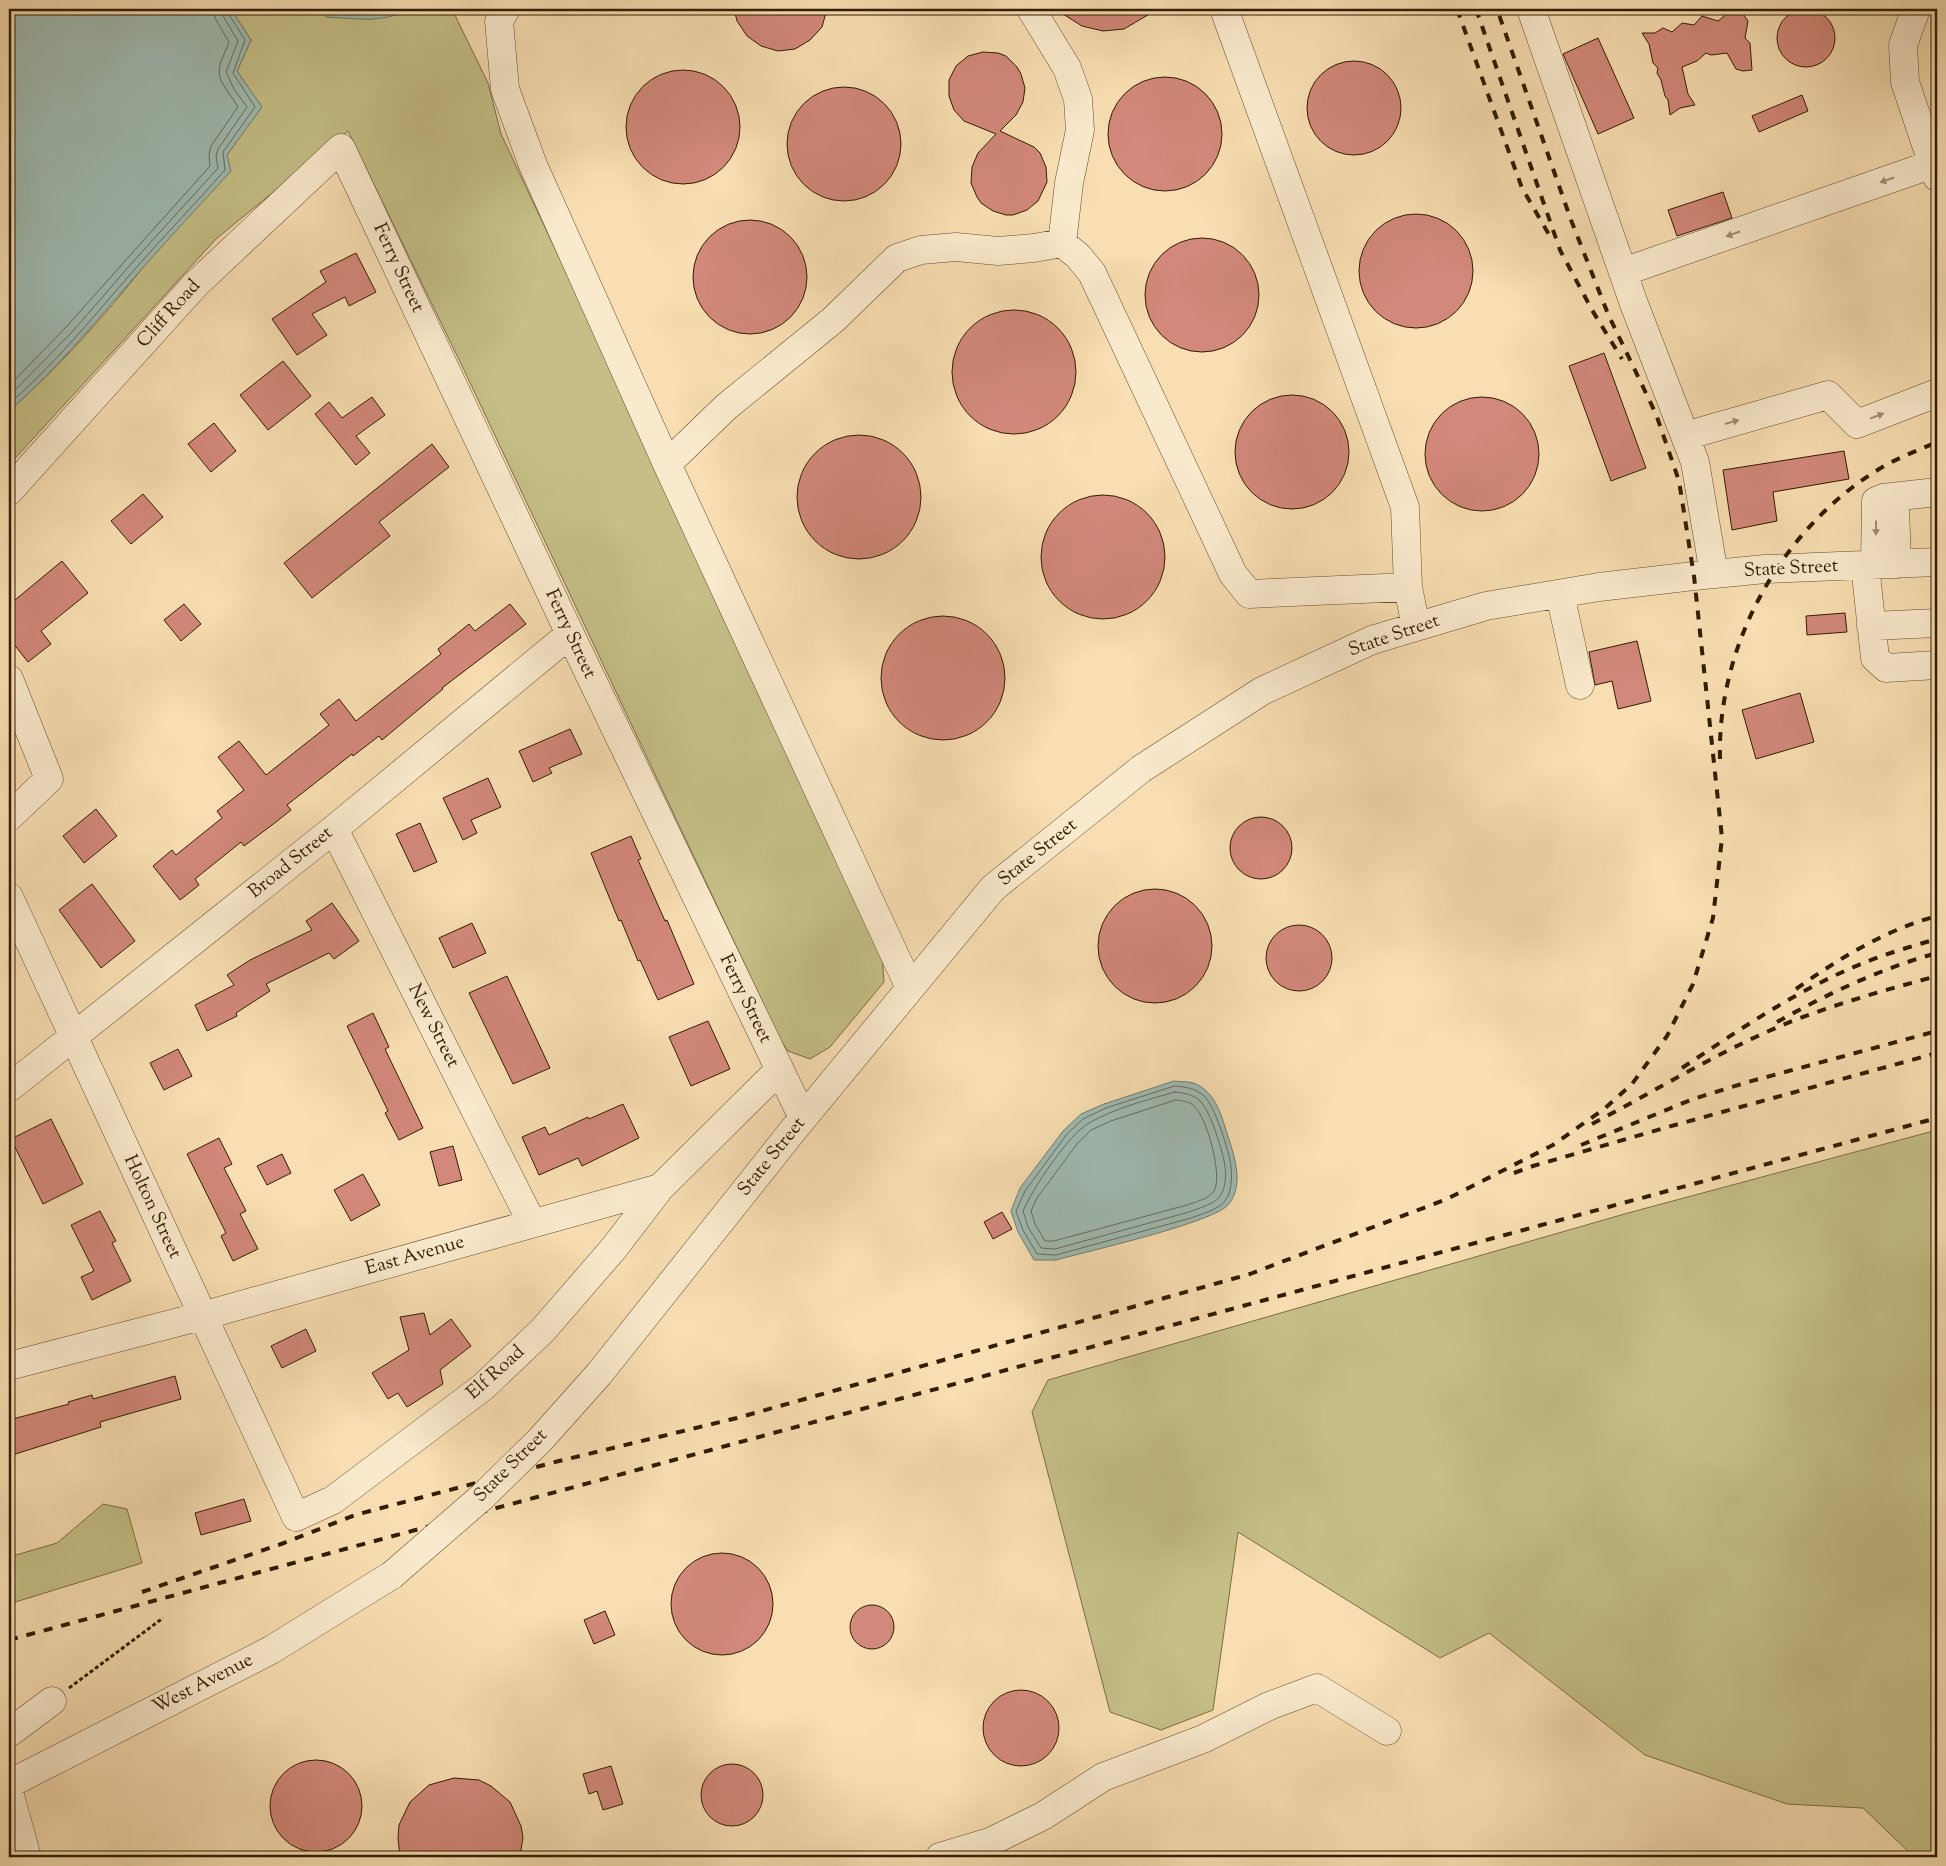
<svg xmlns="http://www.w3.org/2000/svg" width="1946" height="1866" viewBox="0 0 1946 1866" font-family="'Sorts Mill Goudy',serif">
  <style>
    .green { fill: #c5bf87; stroke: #7b6e44 }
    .water { fill: #9fbbb3; stroke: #737c6b }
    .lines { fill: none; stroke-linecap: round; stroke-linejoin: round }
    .shore { stroke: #686c5a; stroke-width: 1 }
    .building { fill: #d2887a; stroke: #311d00 }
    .minor-casing { stroke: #634d2c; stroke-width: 29 }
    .path { stroke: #311d00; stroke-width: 3; stroke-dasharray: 4 2.5; stroke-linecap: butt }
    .minor { stroke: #faeacd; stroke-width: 28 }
    .rail { stroke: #311d00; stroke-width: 4; stroke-dasharray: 9 9; stroke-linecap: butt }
    .minor-bridge-casing { stroke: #634d2c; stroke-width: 29; stroke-linecap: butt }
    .minor-bridge { stroke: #faeacd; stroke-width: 28 }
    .oneway { fill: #a08e71 }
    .labels { text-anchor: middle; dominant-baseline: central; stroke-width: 4.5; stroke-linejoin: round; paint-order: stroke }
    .street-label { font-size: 19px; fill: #311d00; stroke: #faeacd }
  </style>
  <rect width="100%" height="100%" fill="#f8deb2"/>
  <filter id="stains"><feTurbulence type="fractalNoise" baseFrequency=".004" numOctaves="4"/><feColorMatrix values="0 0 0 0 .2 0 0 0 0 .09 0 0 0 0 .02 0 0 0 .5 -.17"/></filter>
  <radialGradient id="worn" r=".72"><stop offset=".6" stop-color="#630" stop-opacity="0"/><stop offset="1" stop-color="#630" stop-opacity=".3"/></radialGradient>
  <!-- green -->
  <path class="green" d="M231 9H321L327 17 372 19 402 13 408 9H452L488 83 501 134 690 535 882 955 884 982 830 1047 810 1059 788 1051 780 1039 464 370 348 131 216 239 9 465V411C108 324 186 213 261 107L237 71 251 40Z
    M1937 1130V1857H1914L1863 1808 1787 1804 1645 1755 1489 1633 1440 1658 1238 1532 1213 1710 1161 1730 1110 1712 1032 1412 1048 1380 1628 1213Z
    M103 1504 127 1509 142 1563 9 1604V1557L57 1543Z"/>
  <!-- water -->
  <path class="water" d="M9 9H231L251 40 237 71 262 107 227 155 231 171C200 205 169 238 139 272 97 320 57 369 9 411Z
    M321 9H408C385 24 352 18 326 17Z
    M1174 1081C1180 1082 1187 1081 1193 1083 1212 1089 1220 1110 1225 1127 1232 1150 1246 1182 1229 1204 1216 1222 1085 1252 1056 1260H1034L1018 1232 1011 1211 1020 1188 1063 1131 1081 1114 1104 1104Z"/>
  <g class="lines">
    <!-- shore -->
    <path class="shore" d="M327 9 330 12 372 14 398 9
      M9 386 67 326 210 166 209 154 211 146 238 107 221 81 219 73 220 64 229 42 215 18 214 9
      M9 396 73 331 131 264 218 168 216 156 218 149 247 107 234 89 226 72 238 41 223 16 221 9
      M9 404C55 364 94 316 134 270 164 236 195 204 225 170L223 152 255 107 233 73 245 40 228 13 227 9
      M1175 1086C1186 1087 1195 1088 1204 1096 1214 1104 1230 1153 1231 1167 1232 1178 1232 1191 1225 1201 1218 1210 1201 1214 1191 1218L1056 1255 1037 1254 1023 1230 1016 1211 1025 1191 1067 1134 1083 1119 1106 1108Z
      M1175 1092C1184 1093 1193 1094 1200 1101 1210 1110 1223 1152 1225 1166 1226 1175 1226 1188 1220 1196 1214 1205 1198 1208 1189 1212L1055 1249 1041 1248 1028 1227 1023 1211C1033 1188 1068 1135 1089 1123 1115 1108 1147 1100 1175 1092Z
      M1176 1100C1183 1101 1189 1101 1194 1106 1207 1117 1223 1176 1214 1191 1209 1199 1195 1202 1187 1205L1054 1241H1045L1035 1224 1031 1211 1037 1198 1077 1144 1091 1130 1111 1121Z"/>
  </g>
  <!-- building -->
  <path class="building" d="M1777 38a29 29 0 1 1 58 0a29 29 0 1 1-58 0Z
    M734 9H827L822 27 810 40 795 49 778 51 761 46 747 36 737 21Z
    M1055 9H1158L1124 29 1103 31 1082 26Z
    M1736 11 1743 14 1748 21 1745 38 1750 43 1752 70 1743 71 1736 69 1727 53 1711 55 1706 53 1697 61 1682 67 1688 94 1695 105 1680 108 1670 115 1668 100 1665 96 1661 80 1657 73 1658 68 1653 63 1649 44 1642 33H1655L1663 28 1672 32 1682 23 1694 25 1702 16 1718 21 1728 13Z
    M1598 38 1634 118 1598 134 1563 54Z
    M983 52 998 53 1006 56 1017 67 1021 74 1025 88 1023 102 1016 115 1000 131 1034 147 1040 153 1046 167 1047 182 1038 201 1027 210 1013 215H1006L993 211 981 203 977 197 971 183 972 167 978 153 996 134 964 121 954 110 949 96V80L956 66 968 56Z
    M1307 108a47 47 0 1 1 94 0a47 47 0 1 1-94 0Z
    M626 127a57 57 0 1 1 114 0a57 57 0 1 1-114 0Z
    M1108 134a57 57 0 1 1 114 0a57 57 0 1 1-114 0Z
    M787 144a57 57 0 1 1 114 0a57 57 0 1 1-114 0Z
    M1802 95 1808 111 1759 132 1752 116Z
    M1723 192 1732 218 1677 236 1668 210Z
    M1359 271a57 57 0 1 1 114 0a57 57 0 1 1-114 0Z
    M693 277a57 57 0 1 1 114 0a57 57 0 1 1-114 0Z
    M1145 295a57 57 0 1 1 114 0a57 57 0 1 1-114 0Z
    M356 253 376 292 349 306 345 297 312 314 327 335 297 355 272 319 326 282 320 271Z
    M952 372a62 62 0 1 1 124 0a62 62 0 1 1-124 0Z
    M1604 353 1646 468 1611 481 1569 366Z
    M283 361 311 396 268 430 240 395Z
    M1235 452a57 57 0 1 1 114 0a57 57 0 1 1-114 0Z
    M372 397 385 415 356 436 370 453 356 465 315 414 329 402 342 418Z
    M1425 454a57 57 0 1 1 114 0a57 57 0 1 1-114 0Z
    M214 423 236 451 211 472 188 444Z
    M797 497a62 62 0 1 1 124 0a62 62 0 1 1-124 0Z
    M432 444 449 467 379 522 390 536 312 598 284 563Z
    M1844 451 1849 479 1773 492 1777 521 1732 530 1723 470Z
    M143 494 163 517 131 544 111 521Z
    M1041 557a62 62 0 1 1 124 0a62 62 0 1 1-124 0Z
    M62 561 88 593 41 631 51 644 28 662 9 638V605Z
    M184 604 201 624 181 641 164 620Z
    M510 604 526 624 442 688 443 689 382 740 379 736 353 756 352 754 287 805 291 810 276 822 244 846 241 842 195 879 199 885 180 900 153 866 172 850 176 855 222 818 217 811 244 790 218 757 239 741 266 775 329 725 320 714 339 699 356 721 441 654 438 649 469 624 475 631Z
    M1845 613 1847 632 1807 635 1806 616Z
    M881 678a62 62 0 1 1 124 0a62 62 0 1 1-124 0Z
    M1637 641 1651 701 1618 709 1612 681 1595 685 1589 652Z
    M1800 693 1814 742 1756 759 1742 710Z
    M570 729 582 754 549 768 552 773 533 782 519 751Z
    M488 778 501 807 471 820 477 833 463 840 443 798Z
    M96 809 117 836 84 863 63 836Z
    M1230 848a31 31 0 1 1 62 0a31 31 0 1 1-62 0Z
    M420 823 437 862 414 872 396 834Z
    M631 836 641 859 638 860 665 921 667 920 694 984 658 1000 640 960 638 961 621 920 619 921 591 853Z
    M92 884 135 941 101 968 59 910Z
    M1098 946a57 57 0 1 1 114 0a57 57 0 1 1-114 0Z
    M332 903 359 941 334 959 329 953 266 984 270 991 236 1013 237 1016 207 1031 195 1005 234 985 227 975 250 960 312 930 306 921Z
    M472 923 486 953 453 968 439 938Z
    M1266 958a33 33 0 1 1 66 0a33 33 0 1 1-66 0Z
    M507 976 550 1068 513 1084 469 993Z
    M373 1013 389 1047 385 1049 423 1128 399 1140 385 1113 388 1111 347 1026Z
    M708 1021 730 1069 691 1086 669 1037Z
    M178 1049 192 1076 164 1090 150 1063Z
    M623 1104 639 1138 582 1166 578 1158 539 1175 522 1137 545 1127 549 1135 588 1117 589 1119Z
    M51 1119 83 1184 43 1204 11 1139Z
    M219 1138 232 1164 224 1168 246 1211 240 1214 258 1249 233 1261 221 1236 226 1233 187 1154Z
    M453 1146 462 1180 439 1186 430 1152Z
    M282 1154 291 1173 267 1185 257 1166Z
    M363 1174 380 1205 351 1221 334 1190Z
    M100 1211 116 1241 112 1243 131 1281 92 1300 81 1277 94 1271 71 1225Z
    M1002 1212 1012 1229 993 1239 984 1222Z
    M424 1313 430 1335 451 1319 471 1346 440 1370 443 1384 407 1407 398 1393 388 1399 372 1373 409 1350 400 1317Z
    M306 1329 316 1351 282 1368 271 1346Z
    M175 1376 181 1399 100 1422 101 1427 9 1456V1420L69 1404 68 1402 92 1395 93 1399Z
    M244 1499 251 1521 201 1535 195 1513Z
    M671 1604a51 51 0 1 1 102 0a51 51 0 1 1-102 0Z
    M850 1627a22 22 0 1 1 44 0a22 22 0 1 1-44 0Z
    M605 1611 615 1635 594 1644 584 1620Z
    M983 1728a38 38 0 1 1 76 0a38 38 0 1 1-76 0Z
    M270 1806a46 46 0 1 1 92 0a46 46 0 1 1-92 0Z
    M701 1795a31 31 0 1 1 62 0a31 31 0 1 1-62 0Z
    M611 1766 623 1804 603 1810 597 1791 589 1794 583 1774Z
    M454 1778 479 1780 491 1786 510 1802 521 1826 523 1837 520 1857H400L398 1838 399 1825 410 1802 429 1785Z"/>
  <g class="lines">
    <!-- minor casing -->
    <g class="minor-casing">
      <path id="minor" d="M506 9 499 21 505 89 533 165 667 464 910 988
        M1031 9 1067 68 1078 99 1080 130 1069 183 1062 243
        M1224 9 1405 507 1408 587 1416 627
        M1531 9 1634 304 1695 462 1714 574
        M1916 9 1903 45 1905 82 1937 177
        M1623 272 1933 164
        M1685 436 1828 395 1857 424 1937 393
        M667 464 726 407 833 320 897 258 921 250 956 247 998 251 1034 248 1062 243 1078 256 1092 273 1233 574 1249 594 1408 587
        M9 491 195 285 341 148 570 634 803 1118
        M1886 498 1893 501 1895 506 1897 564
        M1865 565 1875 658 1886 668 1937 665
        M1875 565 1876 501 1883 498 1937 492
        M1560 594 1580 685
        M1871 626 1937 623
        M9 679 49 779 9 817
        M334 829 532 1223
        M9 897 296 1517 333 1500 483 1387 543 1330 614 1248 660 1188
        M9 1088 334 829 570 634
        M9 1366 202 1316 660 1188 779 1070
        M540 1440 599 1374 794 1129 993 888 1141 769 1262 691 1372 640 1486 606 1599 587 1694 576 1765 569 1937 562
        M9 1733 52 1701
        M9 1784 271 1650 392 1575
        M9 1792 27 1857
        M940 1857 990 1842 1043 1816 1103 1777 1203 1739 1269 1706 1317 1688 1387 1731"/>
    </g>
    <!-- path -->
    <path class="path" d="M69 1688 163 1618"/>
    <!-- minor -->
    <use href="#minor" class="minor"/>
    <!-- rail -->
    <path class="rail" d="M1457 9 1522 188 1551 238
      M1476 9 1560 250 1592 310 1622 359
      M1720 759C1717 646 1780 531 1876 471 1895 459 1916 451 1937 442
      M1796 989C1840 958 1885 930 1937 916
      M1777 1022C1827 994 1882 968 1937 953
      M1682 1068C1739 1030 1797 990 1861 964 1885 954 1912 946 1937 939
      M1592 1124C1659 1089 1724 1048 1795 1020 1842 1002 1889 989 1937 976
      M1581 1145 1693 1099 1748 1082 1937 1031
      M1514 1173 1533 1166 1675 1125 1937 1053
      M142 1592 284 1543 355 1515 559 1461 737 1418 1250 1274 1447 1199 1553 1145 1604 1109 1632 1084 1667 1036 1693 984 1713 918 1722 838 1694 576 1679 481 1656 414 1608 314 1571 220 1497 9
      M9 1640 1937 1118"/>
    <!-- minor-bridge casing -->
    <g class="minor-bridge-casing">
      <path id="minor-bridge" d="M392 1575 483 1496 540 1440"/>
    </g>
    <!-- minor-bridge -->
    <use href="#minor-bridge" class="minor-bridge"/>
  </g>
  <!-- one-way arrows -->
  <defs><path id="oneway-solid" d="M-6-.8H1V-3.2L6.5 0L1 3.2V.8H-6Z" transform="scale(1.25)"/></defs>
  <g class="oneway">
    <use href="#oneway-solid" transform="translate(1887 180) rotate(161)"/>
    <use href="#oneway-solid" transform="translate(1733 234) rotate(161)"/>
    <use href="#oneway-solid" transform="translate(1877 416) rotate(-21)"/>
    <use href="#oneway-solid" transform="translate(1732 422) rotate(-16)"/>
    <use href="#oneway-solid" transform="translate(1876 528) rotate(91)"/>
  </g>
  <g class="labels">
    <!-- street labels -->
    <g class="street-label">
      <text transform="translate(398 268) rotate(65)">Ferry Street</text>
      <text transform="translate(169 314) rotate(-48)">Cliff Road</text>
      <text transform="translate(1791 569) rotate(-3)">State Street</text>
      <text transform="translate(570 634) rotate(65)">Ferry Street</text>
      <text transform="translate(1394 636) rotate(-19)">State Street</text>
      <text transform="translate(1038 853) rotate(-39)">State Street</text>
      <text transform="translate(291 863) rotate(-39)">Broad Street</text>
      <text transform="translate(745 999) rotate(64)">Ferry Street</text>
      <text transform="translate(433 1026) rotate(63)">New Street</text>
      <text transform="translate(772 1157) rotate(-51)">State Street</text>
      <text transform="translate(152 1207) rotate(65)">Holton Street</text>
      <text transform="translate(415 1256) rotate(-16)">East Avenue</text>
      <text transform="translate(496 1373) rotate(-42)">Elf Road</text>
      <text transform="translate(511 1466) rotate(-45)">State Street</text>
      <text transform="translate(203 1684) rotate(-27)">West Avenue</text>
    </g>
  </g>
  <!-- margin -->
  <rect width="1946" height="1866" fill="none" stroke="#f8deb2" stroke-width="30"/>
  <rect x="10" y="10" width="1926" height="1846" fill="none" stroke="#311d00" stroke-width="2.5"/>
  <rect x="15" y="15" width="1916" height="1836" fill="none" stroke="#311d00"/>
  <rect width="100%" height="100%" filter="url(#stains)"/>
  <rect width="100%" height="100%" fill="url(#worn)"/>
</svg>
